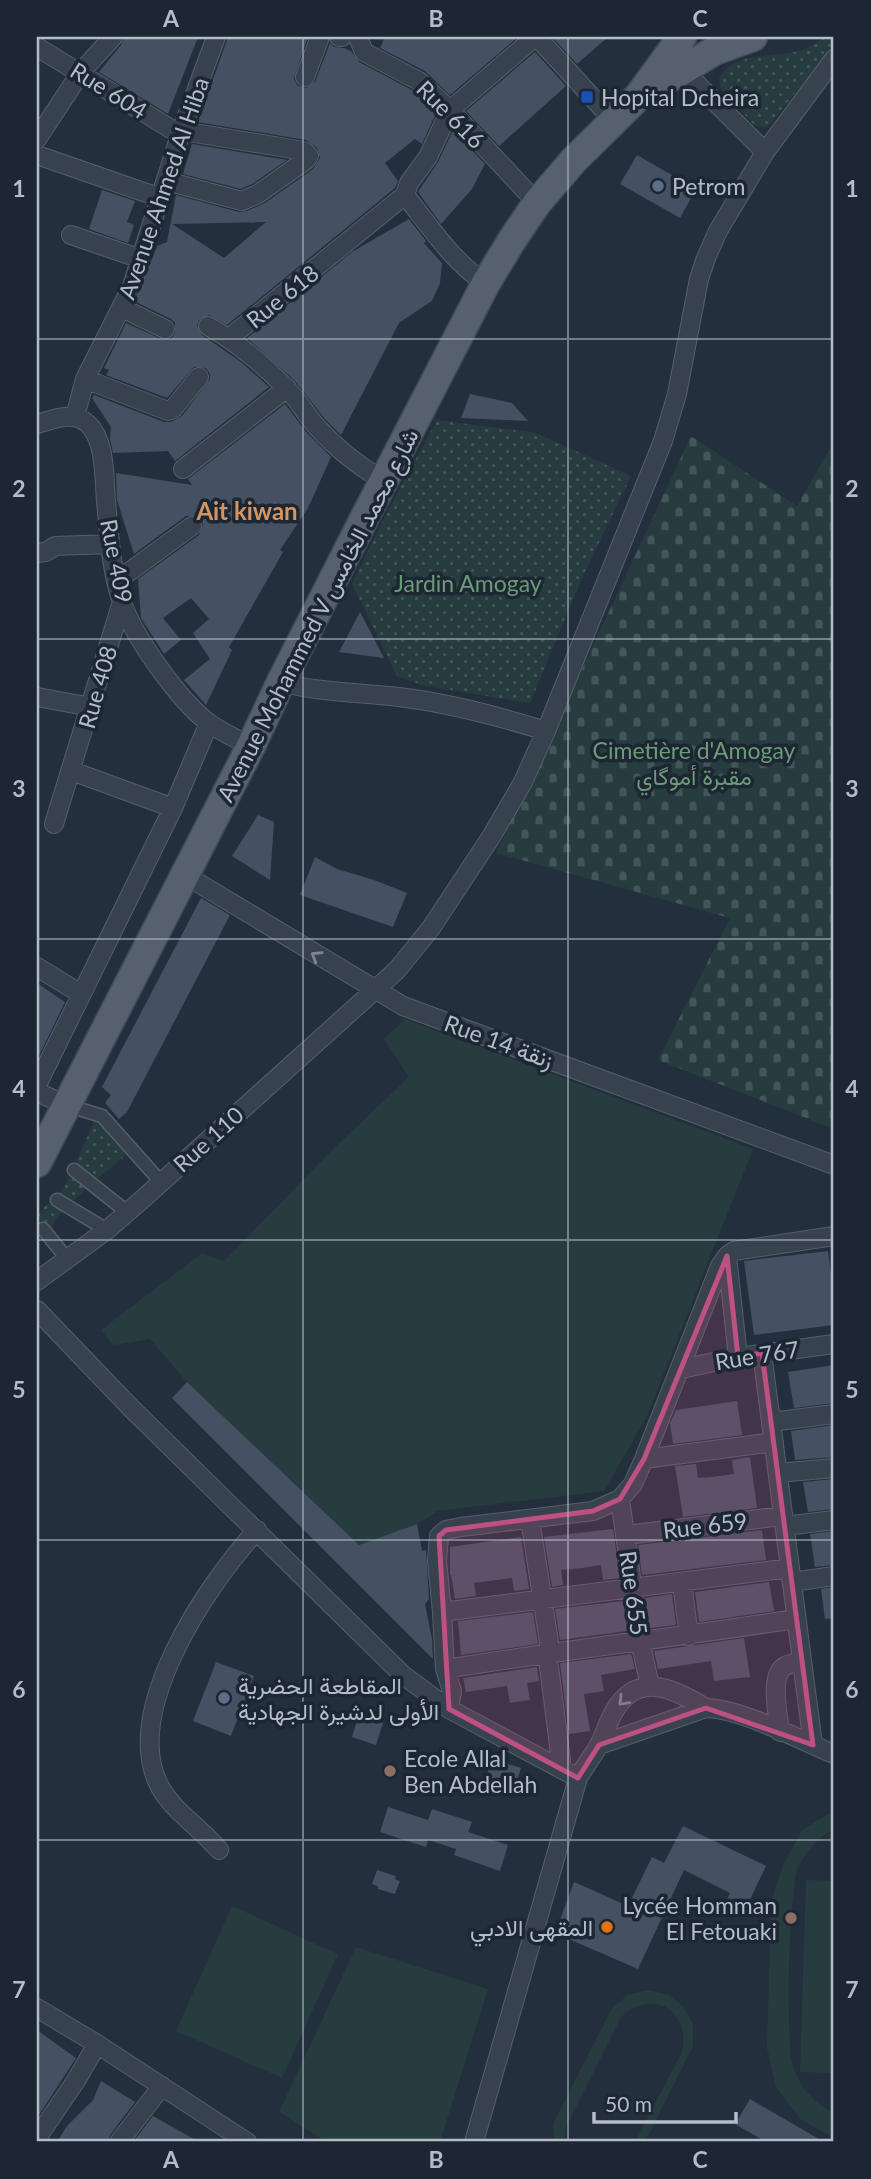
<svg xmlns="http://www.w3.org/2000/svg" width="871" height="2179" viewBox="0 0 871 2179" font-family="Lato,Vazirmatn,sans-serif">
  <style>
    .green { fill: #263c3f }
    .cemetery { fill: url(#cemetery-stones) }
    .garden { fill: url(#garden-dots) }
    .building { fill: #455162; fill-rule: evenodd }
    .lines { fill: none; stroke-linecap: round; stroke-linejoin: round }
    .pedestrian-casing { stroke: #565f6c; stroke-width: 15 }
    .minor-casing { stroke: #565f6c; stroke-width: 20 }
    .primary-casing { stroke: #414a57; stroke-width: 31 }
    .pedestrian { stroke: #38414e; stroke-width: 12 }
    .minor { stroke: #38414e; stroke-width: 18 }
    .primary { stroke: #56606e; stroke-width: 28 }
    .oneway { stroke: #7c8592 }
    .marked { fill: #bd5182; fill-opacity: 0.2; stroke: #bd5182; stroke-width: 5; stroke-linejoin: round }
    .grid { fill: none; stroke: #b4bcc9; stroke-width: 2; stroke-opacity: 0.55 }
    .transit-dot { fill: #1a4fb4; stroke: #1d2633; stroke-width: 2.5 }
    .service-dot { fill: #5c6f8a; stroke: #1d2633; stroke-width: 2.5 }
    .education-dot { fill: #8d6e63; stroke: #1d2633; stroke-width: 2.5 }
    .food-dot { fill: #e8710a; stroke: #1d2633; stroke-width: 2.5 }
    .labels { text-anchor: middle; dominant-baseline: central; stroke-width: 7; stroke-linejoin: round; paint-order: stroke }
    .street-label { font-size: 23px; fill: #b4bcc9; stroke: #1d2633 }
    .poi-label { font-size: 23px; fill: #b4bcc9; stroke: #1d2633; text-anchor: start }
    .park-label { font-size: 23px; fill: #6b9a76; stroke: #1d2633 }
    .neighbourhood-label { font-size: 24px; font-weight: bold; fill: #d59563; stroke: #1d2633 }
    .neatline { fill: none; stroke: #b4bcc9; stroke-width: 2.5 }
    .grid-label { font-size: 23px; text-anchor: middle; font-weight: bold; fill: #b4bcc9 }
  </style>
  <defs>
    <pattern id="cemetery-stones" width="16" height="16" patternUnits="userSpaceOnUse" patternTransform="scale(1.75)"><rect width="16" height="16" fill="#263c3f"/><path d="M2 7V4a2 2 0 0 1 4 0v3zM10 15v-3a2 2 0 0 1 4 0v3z" fill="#435659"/></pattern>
    <pattern id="garden-dots" width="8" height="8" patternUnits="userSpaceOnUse" patternTransform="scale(1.75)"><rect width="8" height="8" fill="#263c3f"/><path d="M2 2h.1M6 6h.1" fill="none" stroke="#435659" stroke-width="1.8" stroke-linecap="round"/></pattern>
  </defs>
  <rect width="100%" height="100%" fill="#242f3e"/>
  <!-- green -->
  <path class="green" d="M405 1019 753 1149 647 1416 604 1491 438 1511 417 1524 359 1545 187 1382 150 1339 113 1345 101 1330 202 1253 224 1261 334 1148 409 1077 384 1039Z
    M834 1811V1829C819 1837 805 1852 798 1868 789 1889 785 2044 793 2066 800 2088 814 2103 834 2113V2138L800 2119 776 2087 767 2048 771 1902 783 1865 802 1830Z
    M806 1880 834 1881V2073L800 2072Z
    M232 1906 338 1954 282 2078 176 2031Z
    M356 1947 488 1989 440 2142H327L279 2112Z
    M648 1990 668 1995 684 2007 693 2025V2046L645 2142H635L682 2052C691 2010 653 1988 621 2017L565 2129V2142H554L553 2124 612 2008 628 1995Z"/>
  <!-- cemetery -->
  <path class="cemetery" d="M691 436 797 506 834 442V1129L658 1060 730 918 496 853Z"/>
  <!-- garden -->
  <path class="garden" d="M823 37H833L829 51 771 123 764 128 755 126 721 89 719 79C738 42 796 67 823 37Z
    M437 420 536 433 631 476 581 580 530 703 425 686 397 676 352 584 387 512Z
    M95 1119 130 1152 96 1180 74 1167Z
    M71 1174 90 1185 70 1204 58 1197Z
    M54 1203 65 1210 55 1219 51 1231 37 1225V1216L46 1205Z"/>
  <!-- building -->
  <path class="building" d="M124 37H198L168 114 99 72 121 45Z
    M228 37H308L294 78 297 85 306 88 315 82 330 43 334 47 344 48 351 51 359 62 412 90 436 113 422 144 415 139 385 163 398 181 395 188 227 325 209 315 199 320 197 326 202 335 241 362 269 387 175 461 168 451 113 453 110 439 111 427 92 398 94 395 164 422H171L182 416 210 379V374L206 368 194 367 167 398 106 375 109 370 104 368 126 323 161 339H171L175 333V323L171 319 136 302 157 246 167 242 176 195 239 212 247 211 265 203 313 169 320 158 317 148 306 140 198 122ZM266 222 224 258 172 224Z
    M385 37H518L450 95 425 71 380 48Z
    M552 37H608L577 64Z
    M535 52 566 86 499 146 466 111Z
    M453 130 485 164 472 189 441 224 418 192 438 162Z
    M192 144 287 160 252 184 241 189 183 174Z
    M637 155 696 189 680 218 620 184Z
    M102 190 135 201 127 222 134 225 128 243 89 229Z
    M409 219 426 241 424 243 442 263 440 283 432 301 399 323 341 435 325 419 295 381 247 338 352 252Z
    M470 394 512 403 528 421 461 418Z
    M285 404 307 433 331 457 308 508 280 550 283 552 229 647 232 650 206 705 184 680 210 659 193 633 209 619 191 598 163 618 181 640 164 654 141 618 138 579 199 535 203 524 197 516H186L134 554 117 500 116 473 192 485 188 479Z
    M360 612 384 658 339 652Z
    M258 815 274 822 270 880 232 856Z
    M315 857 337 869 374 880 407 893 393 927 300 895Z
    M201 898 230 915 127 1112 119 1119 105 1103 111 1095 102 1087Z
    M37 983 65 1002 37 1060Z
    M828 1251 834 1297V1325L754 1335 744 1261Z
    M834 1365V1403L794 1408 788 1372Z
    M187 1382 359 1545 417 1524 422 1551 426 1550 429 1599 425 1604 432 1639 433 1659 172 1398Z
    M737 1401 742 1435 673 1444 670 1423 676 1410Z
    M834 1425V1457L795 1460 791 1431Z
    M750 1457 757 1508 683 1517 675 1466 696 1464 698 1478 712 1477 734 1474 732 1460Z
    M834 1479V1509L808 1512 803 1482Z
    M613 1529 620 1578 603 1580 601 1565 582 1568 561 1570 563 1585 552 1587 544 1537Z
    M762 1530 766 1560 642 1575 638 1545Z
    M834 1531V1565L815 1567 810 1534Z
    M521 1537 529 1589 514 1591 512 1578 474 1583 476 1596 455 1599 451 1574 450 1576V1547Z
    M769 1582 774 1611 699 1622 695 1592Z
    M834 1587V1618L825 1619 821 1589Z
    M672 1594 676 1625 650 1628 645 1598Z
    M623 1601 627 1631 560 1640 555 1609Z
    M533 1612 538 1644 461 1655 458 1621Z
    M744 1638 750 1677 714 1681 711 1661 658 1669 654 1651Z
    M631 1654 635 1669 601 1675 604 1691 584 1694 590 1731 569 1734 560 1663Z
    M216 1662 254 1676 231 1736 193 1721Z
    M537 1667 539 1681 527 1683 530 1700 510 1703 507 1686 466 1692 463 1678Z
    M359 1715 383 1723 376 1745 352 1737Z
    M492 1759 521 1768 512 1796 483 1787Z
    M388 1807 428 1820 432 1809 472 1822 468 1832 508 1845 500 1871 454 1855 456 1849 428 1840 426 1847 380 1832Z
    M683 1826 766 1866 745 1910 726 1901 730 1893 684 1870 638 1969 555 1933 574 1882 628 1906 652 1857 664 1863Z
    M377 1870 396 1876 395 1879 400 1881 395 1894 378 1889V1886L372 1884Z
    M37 2030 76 2058 37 2118Z
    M101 2081 135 2102 110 2135 108 2142H57L67 2126 93 2100Z
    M750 2099 824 2142H766L735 2124Z
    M153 2116 199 2142H133Z"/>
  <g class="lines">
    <!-- pedestrian casing -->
    <g class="pedestrian-casing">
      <path id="pedestrian" d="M66 1105 102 1116 160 1181
        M74 1170 127 1212
        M57 1200 107 1230
        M43 1229 68 1260"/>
    </g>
    <!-- minor casing -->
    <g class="minor-casing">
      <path id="minor" d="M339 37H342
        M358 37 364 52 419 81 450 110 537 203
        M537 37 613 120
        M37 47 171 129 304 151 309 156 306 160 258 194 242 201 166 181
        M305 77 320 37
        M37 139 81 72 113 37
        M765 152 834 59
        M37 155 161 198
        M405 195 409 183 428 157 450 110 535 37
        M405 195C429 225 453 263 486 283
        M71 235 141 259
        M122 308 165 329
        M208 326C236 342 262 363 285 387 297 398 305 413 316 426 335 447 358 466 383 480
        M229 338 405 195
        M85 379 168 411 173 409 199 377
        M75 417 85 379 132 286 181 132 216 37
        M37 424C52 420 74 410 88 424 106 441 104 478 106 501 109 534 111 570 122 602 133 636 180 702 209 723 221 732 237 739 251 746
        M183 469 287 388
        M37 553 46 552 55 546 110 544
        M118 580 192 526
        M281 682C319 693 359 692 399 697 448 703 498 716 546 731
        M37 697 91 707
        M72 771 173 808
        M54 824 122 602
        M185 875 403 1006 834 1165
        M37 967 81 994
        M37 1085 173 808 209 723
        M37 1092 66 1105
        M727 1256 738 1357
        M37 1281 107 1230 145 1197 397 970 431 928 491 837 523 782 546 731 663 441 677 394 699 279 706 258 718 231 765 152 684 71
        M37 1310 131 1408 403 1675 449 1709 578 1778
        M762 1353 813 1745
        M681 1369 738 1357 834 1344
        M771 1422 834 1414
        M644 1459 774 1442
        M778 1473 834 1468
        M620 1499 640 1641 650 1686
        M530 1519 549 1642 548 1659 562 1769
        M785 1526 834 1520
        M626 1535 783 1516
        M792 1582 834 1576
        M682 1583 689 1636
        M442 1612 790 1568
        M445 1669C562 1650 679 1637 796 1619
        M449 1709 452 1691 445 1669 442 1612 437 1561 439 1536 446 1530 461 1527 593 1511 620 1499 633 1484 644 1459 720 1266 727 1256 734 1251 834 1236
        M780 1732C778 1715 769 1675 785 1666 790 1663 796 1663 802 1662
        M599 1745 706 1708C743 1709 799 1740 834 1754
        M219 1850C201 1828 174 1812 160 1787 120 1712 207 1585 257 1530
        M37 2008 97 2044 247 2142
        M37 2138 77 2079 97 2044
        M119 2142 162 2086
        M474 2142 578 1778C584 1767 593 1756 599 1745 605 1734 608 1721 615 1710 639 1670 676 1690 706 1708"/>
    </g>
    <!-- primary casing -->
    <g class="primary-casing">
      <path id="primary" d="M647 92 714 51 753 37
        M37 1163 251 746 281 682 367 513 486 283 512 240 537 203 574 160 638 97 682 37"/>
    </g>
    <!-- pedestrian -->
    <use href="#pedestrian" class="pedestrian"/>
    <!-- minor -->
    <use href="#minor" class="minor"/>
    <!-- primary -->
    <use href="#primary" class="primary"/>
  </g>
  <!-- one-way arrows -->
  <defs><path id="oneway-chevron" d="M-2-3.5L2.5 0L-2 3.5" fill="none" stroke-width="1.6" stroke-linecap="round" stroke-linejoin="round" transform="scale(1.75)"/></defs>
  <g class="oneway">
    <use href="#oneway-chevron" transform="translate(316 956) rotate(-149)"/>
    <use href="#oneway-chevron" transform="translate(623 1701) rotate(134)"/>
  </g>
  <!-- marked area -->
  <path class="marked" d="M727 1256 738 1357 762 1353 813 1745 706 1708 599 1745 578 1778 449 1709 439 1536 446 1530 593 1511 620 1499 644 1459Z"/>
  <!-- grid -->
  <path class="grid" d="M303 37V2142M568 37V2142M37 339H834M37 639H834M37 939H834M37 1240H834M37 1540H834M37 1840H834"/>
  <!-- markers -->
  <rect class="transit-dot" x="580" y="90" width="14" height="14" rx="3.5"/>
  <g class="service-dot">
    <circle cx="658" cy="186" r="7"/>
    <circle cx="224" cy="1698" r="7"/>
  </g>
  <g class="education-dot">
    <circle cx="390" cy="1771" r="7"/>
    <circle cx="791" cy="1918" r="7"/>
  </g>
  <circle class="food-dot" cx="607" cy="1927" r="7"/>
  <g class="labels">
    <!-- street labels -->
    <g class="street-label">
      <text transform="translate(109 90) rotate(32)">Rue 604</text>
      <text transform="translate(451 114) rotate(45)">Rue 616</text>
      <text transform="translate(163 188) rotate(-71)">Avenue Ahmed Al Hiba</text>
      <text transform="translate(282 296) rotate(-39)">Rue 618</text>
      <text transform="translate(117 561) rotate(79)">Rue 409</text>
      <text transform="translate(317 615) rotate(-63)">Avenue Mohammed V شارع محمد الخامس</text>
      <text transform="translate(97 687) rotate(-74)">Rue 408</text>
      <text transform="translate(499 1041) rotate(20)">Rue 14 زنقة</text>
      <text transform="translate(208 1139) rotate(-42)">Rue 110</text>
      <text transform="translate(757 1355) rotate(-9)">Rue 767</text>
      <text transform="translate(705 1525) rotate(-7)">Rue 659</text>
      <text transform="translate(634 1593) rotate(82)">Rue 655</text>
    </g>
    <!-- poi labels -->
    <g class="poi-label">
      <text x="601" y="97">Hopital Dcheira</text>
      <text x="672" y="186">Petrom</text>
      <text x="238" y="1685">المقاطعة الحضرية<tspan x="238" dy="26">الأولى لدشيرة الجهادية</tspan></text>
      <text x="404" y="1758">Ecole Allal<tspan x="404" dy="26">Ben Abdellah</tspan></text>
      <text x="777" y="1905" text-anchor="end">Lycée Homman<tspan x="777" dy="26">El Fetouaki</tspan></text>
      <text x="593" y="1927" text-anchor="end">المقهى الادبي</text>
    </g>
    <!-- park labels -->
    <g class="park-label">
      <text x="468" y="583">Jardin Amogay</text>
      <text x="694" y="750">Cimetière d'Amogay<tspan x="694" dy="26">مقبرة أموگاي</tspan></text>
    </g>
    <!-- neighbourhood labels -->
    <g class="neighbourhood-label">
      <text x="247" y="510">Ait kiwan</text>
    </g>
  </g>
  <!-- border -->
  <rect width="871" height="2179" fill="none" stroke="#1d2633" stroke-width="77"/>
  <!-- scale -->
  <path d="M594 2112v10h142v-10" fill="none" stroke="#b4bcc9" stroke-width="3.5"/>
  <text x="605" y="2112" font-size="21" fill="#b4bcc9" stroke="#1d2633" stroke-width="5" paint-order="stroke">50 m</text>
  <rect x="38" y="38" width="794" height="2102" class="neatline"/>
  <g class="grid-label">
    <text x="171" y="27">A</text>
    <text x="436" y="27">B</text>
    <text x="700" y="27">C</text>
    <text x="19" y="197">1</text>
    <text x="852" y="197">1</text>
    <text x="19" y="497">2</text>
    <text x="852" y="497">2</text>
    <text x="19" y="797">3</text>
    <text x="852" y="797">3</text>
    <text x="19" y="1097">4</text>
    <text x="852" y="1097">4</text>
    <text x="19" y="1398">5</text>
    <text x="852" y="1398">5</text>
    <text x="19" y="1698">6</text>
    <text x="852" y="1698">6</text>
    <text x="19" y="1998">7</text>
    <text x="852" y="1998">7</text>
    <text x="171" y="2168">A</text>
    <text x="436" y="2168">B</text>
    <text x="700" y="2168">C</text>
  </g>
</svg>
